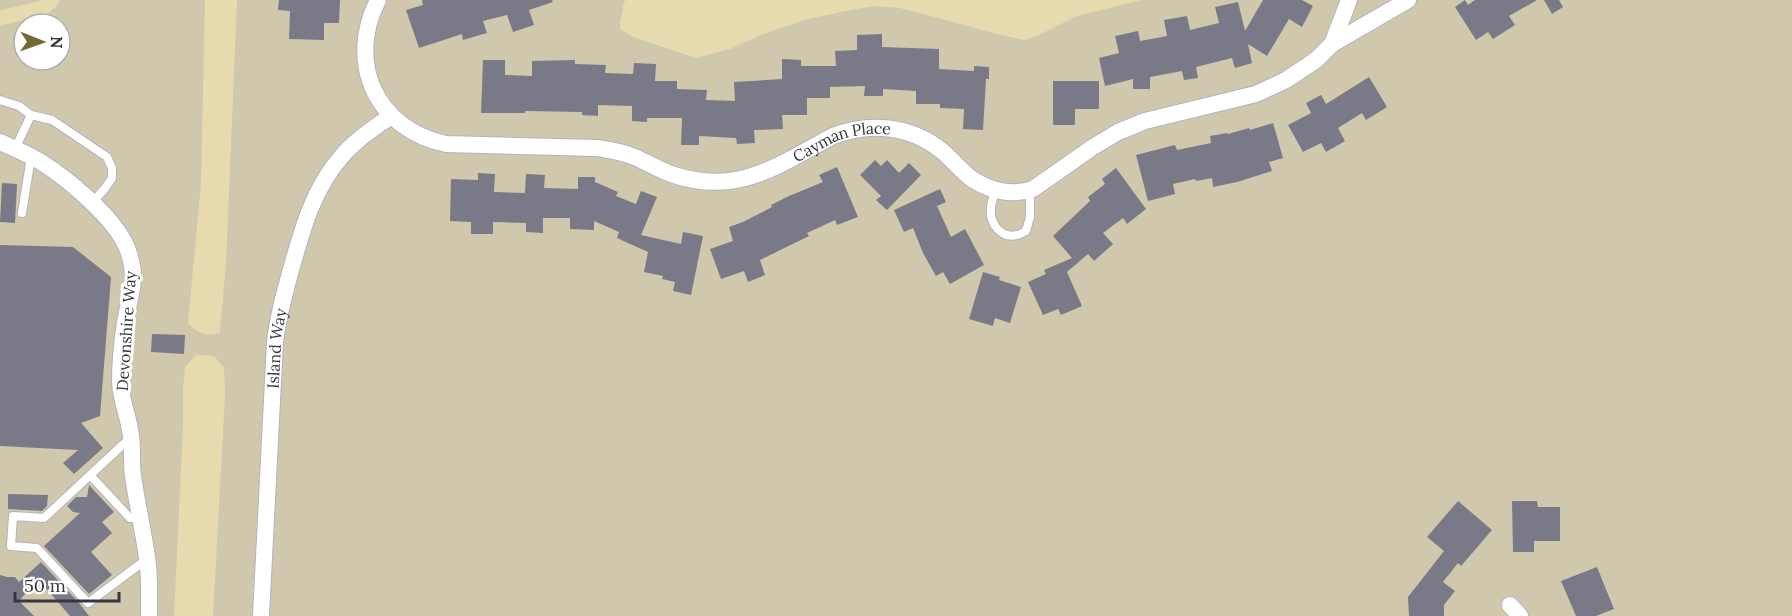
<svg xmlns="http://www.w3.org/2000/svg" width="1792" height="616" viewBox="0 0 1792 616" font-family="Lora,serif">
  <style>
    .green { fill: #cfc8ad; fill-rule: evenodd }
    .water { fill: #e6dbae }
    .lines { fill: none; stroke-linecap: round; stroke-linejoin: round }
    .canal { stroke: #e6dbae; stroke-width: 15 }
    .building { fill: #7a7987 }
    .service-casing { stroke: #b4b2c1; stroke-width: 10 }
    .minor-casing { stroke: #b4b2c1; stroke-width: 18 }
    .service { stroke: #fff; stroke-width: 8 }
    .minor { stroke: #fff; stroke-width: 16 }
    .labels { text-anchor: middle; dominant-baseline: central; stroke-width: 6; stroke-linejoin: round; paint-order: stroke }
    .street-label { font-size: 16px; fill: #38373d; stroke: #fff }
  </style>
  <rect width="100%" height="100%" fill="#f5f4fe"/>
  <!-- green -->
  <path class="green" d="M0 0H1792V616H0ZM24 24H60V60H24Z"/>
  <!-- water -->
  <path class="water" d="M205 0H237L226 263 220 332C207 338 198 333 188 323L201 184Z
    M626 0H1141L1077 16 1039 35 1025 40 1002 35 900 8 874 6 850 10 804 20 758 36 730 49 696 58 636 38 621 30 620 24 624 2Z
    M196 355 214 356 224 368 225 395 213 616H174L183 427V391L185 367Z"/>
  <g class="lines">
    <!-- canal -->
    <path class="canal" d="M0 18 43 8 52 0"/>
  </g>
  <!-- building -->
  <path class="building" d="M279 0H340L339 23H324V40L289 39 290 11 278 10Z
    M422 0H552L553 2 529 10 534 25 513 32 507 15 483 21 487 33 463 40 462 34 419 48 406 10 423 5Z
    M1263 0H1302L1313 6 1302 27 1289 19 1267 56 1248 44 1252 63 1235 68 1232 58 1196 67 1198 78 1184 80 1182 71 1150 77V89H1133V79L1105 86 1099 58 1119 53 1115 36 1138 31 1140 41 1167 36 1164 20 1187 16 1190 30 1219 23 1215 7 1238 2 1245 31Z
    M1465 0 1468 5 1475 0H1537L1509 16 1515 25 1493 39 1488 32 1476 40 1455 7Z
    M1544 0H1559L1563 7 1552 14Z
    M882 34V47L939 49V69L974 71V66L989 67V79H986L983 130 963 129 964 109 940 108V104H916V91L883 89V96H864L865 86 830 87V98H807V115H782L783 129 754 130 755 143 737 144 736 138 699 136V145H681L682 118H647V122L632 121V106L598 105V116L582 115V112L525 111V113H481L483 60H505V75L532 76V61L575 60V64L606 65 605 73 633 74 634 63 656 64 655 81H677V89L707 90 706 100 735 101 734 82 782 79V59L801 60V66H836L835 51 857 50V35Z
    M1369 77 1387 107 1366 120 1362 113 1338 128 1345 141 1326 152 1321 143 1303 152 1288 125 1311 113 1306 103 1321 95 1326 104Z
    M1053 81H1099V109H1075V125H1053Z
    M1273 123 1283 158 1269 162 1272 171 1237 182 1213 187 1212 178 1196 181 1195 179 1173 184 1175 194 1148 201 1136 155 1175 145 1177 150 1211 143 1210 136 1227 133 1228 134 1249 128 1250 130Z
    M875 160 881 166 887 160 899 173 909 163 921 175 887 210 876 200 881 196 860 175Z
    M837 167 858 217 837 225 835 220 807 233 809 236 760 260 765 275 748 282 744 271 721 279 710 249 733 241 729 227 743 222 772 207 771 205 789 196 823 182 819 175Z
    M1116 168 1146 209 1127 224 1123 218 1103 233 1113 244 1094 261 1088 254 1067 272 1082 306 1061 315 1058 309 1043 315 1028 282 1046 274 1044 270 1072 258 1053 236 1090 201 1088 197 1105 184 1102 179Z
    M478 173 495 174 494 192 525 193 526 174 545 175 544 188 578 189V177H595V182L618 192 616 196 636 204 641 191 657 197 641 235 681 244 683 232 703 236 691 295 673 291 675 282 662 279 663 276 644 272 648 252 617 238 619 232 594 221V230L570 229V218H543V233L526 232V223L493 222V234H471V222L450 221 451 179 478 180Z
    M2 183 17 184 15 223 0 222Z
    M940 189 946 202 937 206 951 237 965 229 984 265 950 284 943 272 936 276 923 253 913 228 904 232 894 210Z
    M0 245 73 247 111 277 100 416 81 423 103 448 74 474 63 463 78 450 0 446Z
    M983 272 1000 277 999 280 1021 287 1010 323 995 318 993 326 969 319Z
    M152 334 185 335 184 354 151 352Z
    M89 485 114 512 102 522 112 533 91 552 112 575 89 594 44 546 80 513 73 512 67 506 76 497H87Z
    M8 494 48 495 47 506 42 511 8 509Z
    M1458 501 1492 530 1461 566 1458 563 1443 582 1455 591 1444 605V616H1409L1408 597 1444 551 1427 537Z
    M1512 501H1537L1538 507H1560V541H1534V552H1513Z
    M41 562 80 604 89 616H70L38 579 19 601 34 616H0V575L7 577H15L19 582Z
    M1597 567 1614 609 1596 616H1576L1561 581Z"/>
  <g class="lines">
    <!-- service casing -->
    <g class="service-casing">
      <path id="service" d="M0 100 19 106 31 115
        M15 149 31 115 52 120 107 157 112 168V178L106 187 92 203
        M996 190C994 196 991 202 991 208 989 223 1001 239 1017 235 1020 235 1023 232 1026 231L1030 217V190
        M22 213 31 157
        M131 437 44 518 13 516 11 546 37 548 88 603 147 559
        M90 475 130 518H139"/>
    </g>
    <!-- minor casing -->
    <g class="minor-casing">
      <g id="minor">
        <path id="s1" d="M378 0C346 63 376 129 446 144L597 148C611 150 624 152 637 158 650 164 661 171 674 175 739 196 778 165 833 136 869 122 910 125 942 151 952 159 961 171 972 179 990 191 1012 196 1033 189L1093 147 1118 132 1145 121 1256 94 1286 80 1316 60 1332 44 1349 0"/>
        <path d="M1332 44 1408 0"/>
        <path d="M0 142C13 148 28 154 41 162 68 179 115 218 127 248 139 279 130 293 125 323 122 342 120 363 120 382 121 401 129 417 131 436 133 449 131 463 133 476 137 503 143 530 147 557 150 576 149 596 149 616"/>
        <path d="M1510 605 1520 616"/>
        <path id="s2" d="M261 616 275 342C278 316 285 291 292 266 303 227 314 188 341 157 355 140 373 129 391 116"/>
      </g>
    </g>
    <!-- service -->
    <use href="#service" class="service"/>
    <!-- minor -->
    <use href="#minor" class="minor"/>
  </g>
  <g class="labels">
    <!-- street labels -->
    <g class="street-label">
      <text stroke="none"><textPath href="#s1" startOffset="597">Cayman Place</textPath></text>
      <text transform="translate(126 331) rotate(-86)">Devonshire Way</text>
      <text stroke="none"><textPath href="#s2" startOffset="268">Island Way</textPath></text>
    </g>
  </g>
  <!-- north arrow -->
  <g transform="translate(42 42) rotate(91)"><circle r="28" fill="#ffffff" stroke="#afafb1" stroke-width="1.5"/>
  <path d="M0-4.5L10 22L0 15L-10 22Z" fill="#746835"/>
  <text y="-9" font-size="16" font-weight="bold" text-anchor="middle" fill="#38373d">N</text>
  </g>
  <!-- scale -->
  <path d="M15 592v9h104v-9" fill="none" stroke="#38373d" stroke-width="3"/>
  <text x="24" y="592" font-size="18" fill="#38373d" stroke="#ffffff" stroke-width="4.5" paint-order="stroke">50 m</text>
</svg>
